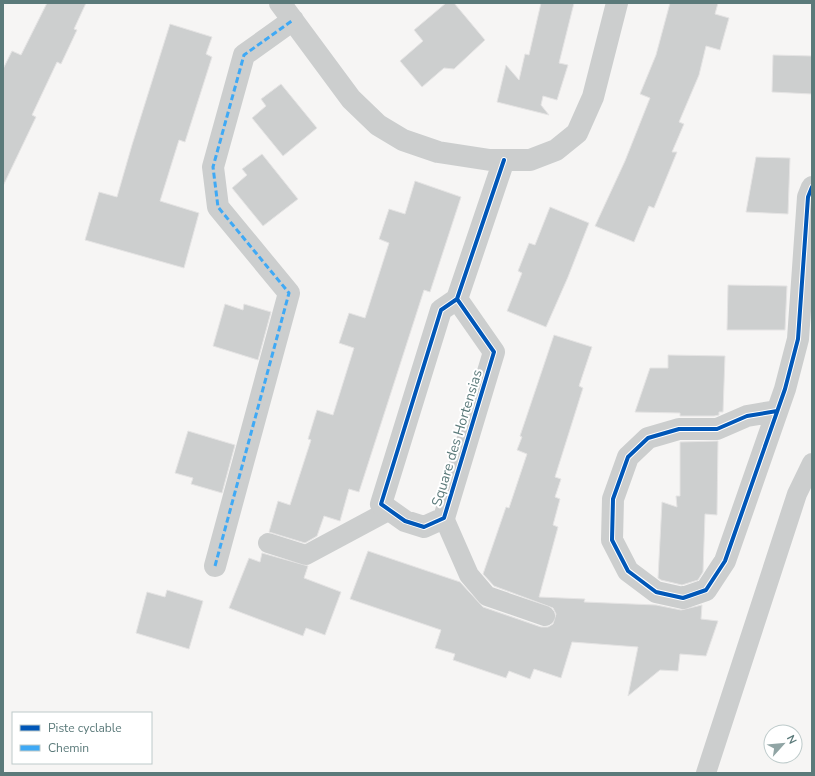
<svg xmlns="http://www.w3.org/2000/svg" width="815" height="776" viewBox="0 0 815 776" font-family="'Nunito Sans',sans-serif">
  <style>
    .building { fill: #cdcfcf; stroke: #e5e4e4 }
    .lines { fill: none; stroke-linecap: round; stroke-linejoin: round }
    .lane { stroke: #cccece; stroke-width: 20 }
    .street { stroke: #cccece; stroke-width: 22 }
    .quiet { stroke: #3fa9f5; stroke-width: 3; stroke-dasharray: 6 3; stroke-linecap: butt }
    .cycleway-casing { stroke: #fff; stroke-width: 6 }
    .cycleway { stroke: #0057b8; stroke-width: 4 }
    .labels { text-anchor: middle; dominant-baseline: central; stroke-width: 4; stroke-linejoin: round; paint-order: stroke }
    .street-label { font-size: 14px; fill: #5b7a7a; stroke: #fff }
  </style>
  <rect width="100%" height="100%" fill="#f6f5f4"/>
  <!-- building -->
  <path class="building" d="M47 3H86L74 29 77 30 61 64 57 62 32 115 36 117 3 186V69L12 51 21 55Z
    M446 3H454L485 40 454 69 444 68 422 87 400 61 423 41 414 30Z
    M541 3H574L559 63 568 65 557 100 543 96 541 105 549 115 497 102 506 65 519 80 525 54 529 55Z
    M670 3H718L715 14 729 18 720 50 706 46 699 75 679 122 684 124 672 152H677L654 208 649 206 634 242 595 226 625 161 650 98 640 94 656 55Z
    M170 24 212 37 206 54 212 57 185 142 179 140 160 201 199 213 184 268 85 240 99 192 117 197 132 145Z
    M773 55 812 56V94L772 92Z
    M281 84 317 128 283 156 252 118 266 106 261 99Z
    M262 154 298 199 263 226 232 188 247 175 242 169Z
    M756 157 790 158 788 214 746 212Z
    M415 181 461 197 430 292 424 290 359 492 349 489 340 521 324 516 317 536 305 543 269 532 278 501 290 505 311 440 308 439 317 410 333 415 354 348 339 343 349 313 365 318 389 243 379 239 389 209 405 214Z
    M550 207 589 223 568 277 546 327 507 311 522 273 518 271 529 243 535 245Z
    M728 285 787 286 785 330H727Z
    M225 304 243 310 244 304 271 312 258 360 213 346Z
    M554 335 592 347 579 386 583 388 555 477 561 479 555 497 560 499 553 525 558 527 539 597 585 599 584 602 656 605 681 610 702 605 701 619 718 621 706 656 680 654 678 671 660 670 628 696 638 647 572 642 561 678 534 669 530 679 509 671 506 678 453 660 455 654 435 648 441 630 350 599 368 551 460 582 483 607 541 627H548L553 624 556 614 553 608 494 586 483 574 506 507 509 508 527 454 517 450 522 437 520 436Z
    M668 355 725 356 723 412H719V415L714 416H680V413L635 412 650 368H668Z
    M188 431 235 445 222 493 191 484 193 478 175 473Z
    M718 441 717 515 705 514 703 572 698 580 682 585 661 580 658 578 662 502 677 507 676 496H680V442Z
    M262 553 308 566 304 578 341 592 325 635 306 628 303 636 229 608 249 558 260 562Z
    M167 590 203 601 189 649 136 633 147 592 165 597Z"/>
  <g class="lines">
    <!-- lane -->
    <path class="lane" d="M444 518 469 575 487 596 545 616
      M268 543 306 555 390 510
      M706 773 797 494 812 463"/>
    <!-- street -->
    <path class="street" d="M280 3 351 99 378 125 403 140 438 152 490 160H530L556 150 577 133 593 97 617 3
      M457 299 494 352 444 518 424 527 405 521 381 504 441 310 457 299 504 160
      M777 411 747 416 717 429H679L648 438 628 457 613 499 612 540 628 571 656 592 683 598 706 590 725 561 785 389 798 339 808 197 812 187
      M215 566 289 293 218 207 213 167 244 55 293 20"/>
    <!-- quiet -->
    <path class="quiet" d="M215 566 289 293 218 207 213 167 244 55 293 20"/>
    <!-- cycleway casing -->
    <g class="cycleway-casing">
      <path id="cycleway" d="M457 299 494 352 444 518 424 527 405 521 381 504 441 310 457 299 504 160
        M777 411 747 416 717 429H679L648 438 628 457 613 499 612 540 628 571 656 592 683 598 706 590 725 561 785 389 798 339 808 197 812 187"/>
    </g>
    <!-- cycleway -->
    <use href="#cycleway" class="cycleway"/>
  </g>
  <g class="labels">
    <!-- street labels -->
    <g class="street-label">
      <text transform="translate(457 438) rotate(-73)">Square des Hortensias</text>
    </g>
  </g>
  <!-- border -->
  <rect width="815" height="776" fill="none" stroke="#5b7a7a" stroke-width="8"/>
  <!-- legend -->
  <rect x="12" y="712" width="140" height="52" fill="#ffffff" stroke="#bdcaca"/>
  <rect x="20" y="725" width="20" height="6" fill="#0057b8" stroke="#bdcaca"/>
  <text x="48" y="732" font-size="12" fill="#5b7a7a">Piste cyclable</text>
  <rect x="20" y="745" width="20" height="6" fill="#3fa9f5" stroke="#bdcaca"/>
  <text x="48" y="752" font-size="12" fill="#5b7a7a">Chemin</text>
  <!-- north arrow -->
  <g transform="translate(783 744) rotate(63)"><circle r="19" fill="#ffffff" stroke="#bdcaca"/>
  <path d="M0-3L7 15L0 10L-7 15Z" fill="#91a5a5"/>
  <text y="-6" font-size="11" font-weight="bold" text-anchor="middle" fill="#5b7a7a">N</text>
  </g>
</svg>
